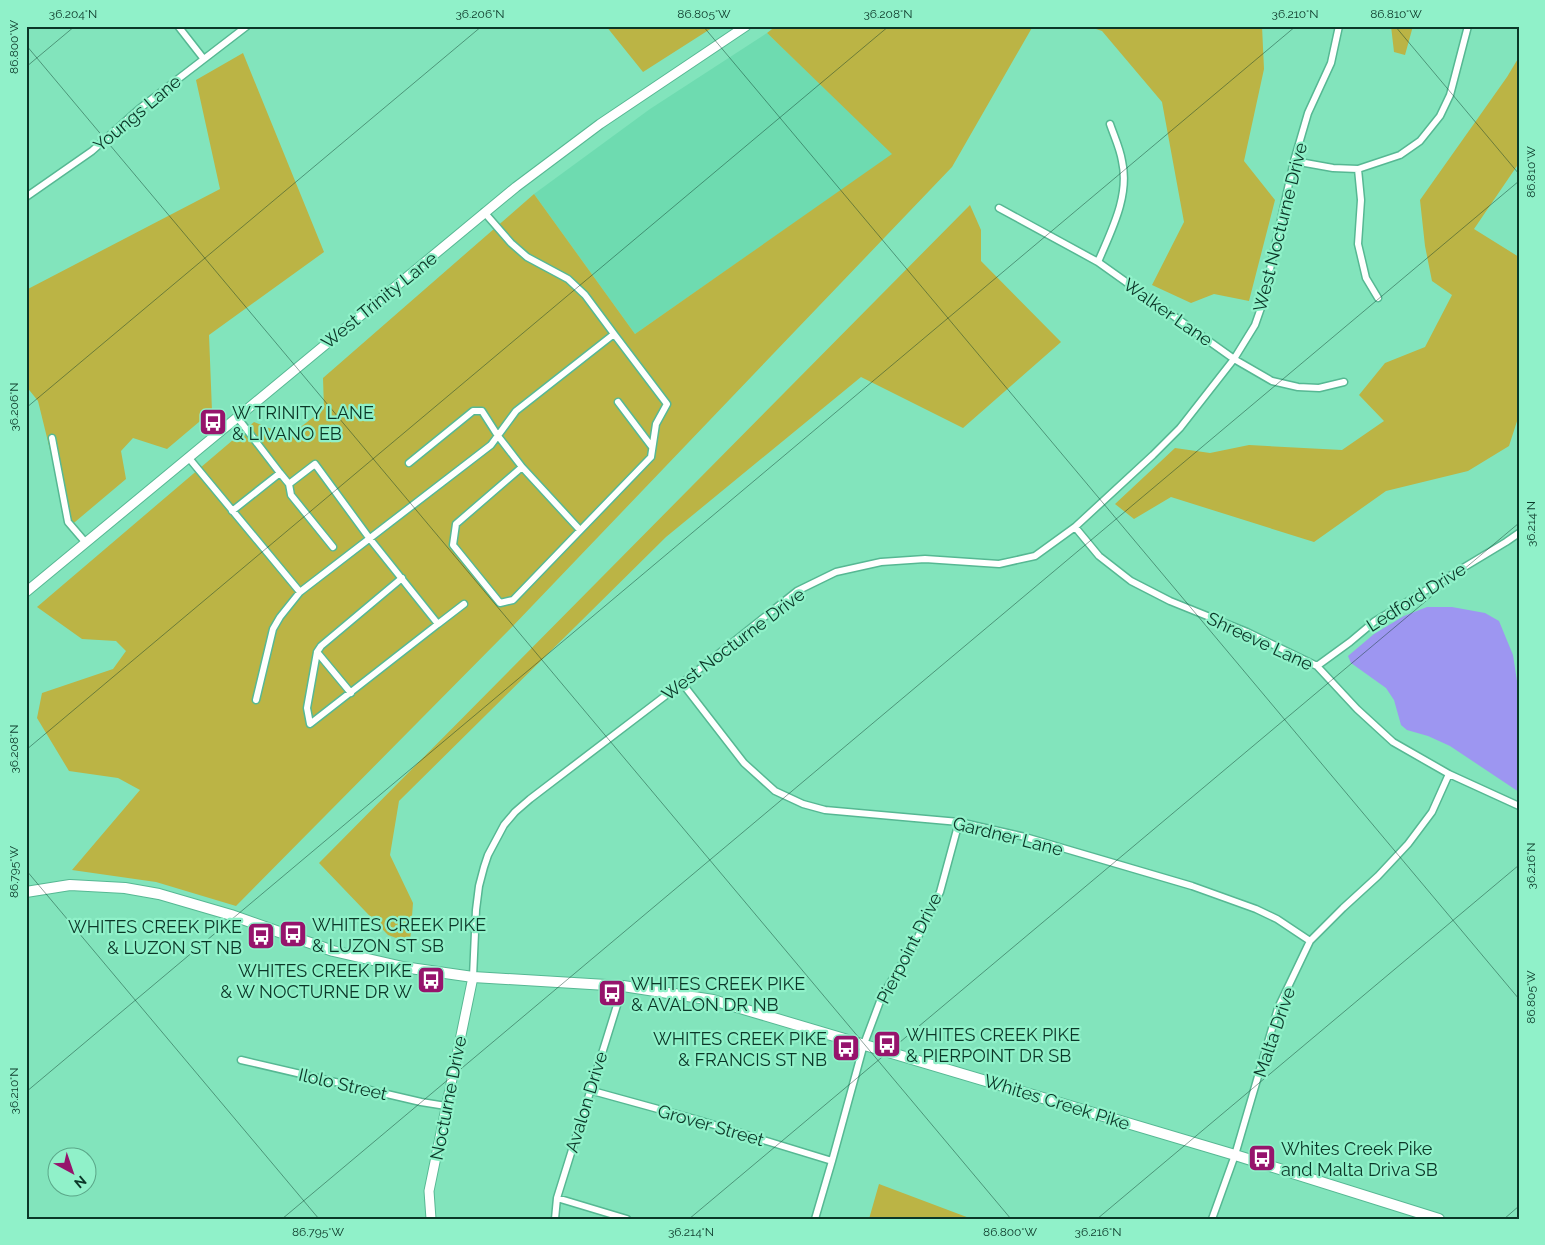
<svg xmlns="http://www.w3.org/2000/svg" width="1545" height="1245" viewBox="0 0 1545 1245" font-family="Raleway,sans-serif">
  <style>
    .built { fill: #6edbb0 }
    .green { fill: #bbb445 }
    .water { fill: #9d96f1 }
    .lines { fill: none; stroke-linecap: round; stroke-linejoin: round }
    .street-casing { stroke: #56b893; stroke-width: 9 }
    .secondary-casing { stroke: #56b893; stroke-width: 11 }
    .primary-casing { stroke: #56b893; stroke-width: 12 }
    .street { stroke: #fff; stroke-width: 6 }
    .secondary { stroke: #fff; stroke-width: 9 }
    .primary { stroke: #fff; stroke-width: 10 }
    .ticks { fill: none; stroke: #0b3728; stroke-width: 1; stroke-opacity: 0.45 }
    .labels { text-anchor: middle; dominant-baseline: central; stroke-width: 4.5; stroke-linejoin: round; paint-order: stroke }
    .street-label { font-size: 18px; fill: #0b3728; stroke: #90f1c9 }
    .poi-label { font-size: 18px; fill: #0b3728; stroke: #90f1c9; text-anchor: start }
    .neatline { fill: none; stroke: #0b3728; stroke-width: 2 }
    .ticks-label { font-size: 12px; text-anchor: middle; fill: #0b3728 }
  </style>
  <rect width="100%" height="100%" fill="#82e4bc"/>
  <!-- built -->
  <path class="built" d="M767 33 893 154 635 334 534 194 650 109Z"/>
  <!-- green -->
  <path class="green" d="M606 26H715L643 72Z
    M776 26H1033L952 167 511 628 236 906 156 882 72 870 140 790 118 778 69 771 37 718 42 693 113 669 126 651 116 641 82 639 37 607 254 422 289 436 324 409 323 378 534 194 635 334 892 154 767 33Z
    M1087 26H1262L1264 69 1244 161 1275 200 1249 301 1214 294 1191 303 1152 285 1184 222 1162 102 1102 31Z
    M1391 26H1413L1405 55 1394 52Z
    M243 53 324 252 209 335 212 411 167 449 133 438 121 451 126 479 69 527 38 401 26 386V290L220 189 196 80Z
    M1519 57V163L1474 229 1519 257V415L1509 446 1468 471 1386 491 1314 542 1171 497 1134 519 1115 504 1175 448 1210 453 1249 445 1342 450 1384 421 1359 395 1385 363 1425 347 1452 295 1432 281 1425 246 1420 200 1507 77Z
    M970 205 981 230V261L1061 342 963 428 861 377 666 537 399 801 390 855 413 903 410 943 388 935 319 863Z
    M879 1184 972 1219H869Z"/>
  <!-- water -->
  <path class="water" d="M1427 607H1452L1485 613 1499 621 1513 655 1519 694V792L1450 746 1428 736 1407 730 1401 725 1394 700 1386 688 1351 663 1348 656 1374 634 1404 616Z"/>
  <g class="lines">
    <!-- street casing -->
    <g class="street-casing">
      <path id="street" d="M178 26 203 58
        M1294 161 1333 168 1358 169 1400 155 1420 141 1440 116 1450 95 1468 26
        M1358 169 1361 200 1358 244 1366 278 1378 298
        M26 197 92 151 139 109 247 26
        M999 208 1098 262 1234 359 1272 381 1298 387 1319 388 1344 382
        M1098 262C1111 231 1130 196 1122 161 1120 148 1114 136 1110 124
        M618 402 652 447
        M237 417 280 473
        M52 438 68 522 86 543
        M188 457 300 592 491 445 516 411 614 334 585 295 568 279 527 257 511 243 484 212
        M409 463 473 411H482L498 436 522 467 456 524 453 545 500 603 513 600 651 457 656 424 667 404 614 334
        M522 467 580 530
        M232 511 280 473 289 484
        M1075 527 1099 556 1131 581 1170 601 1247 632 1317 666 1357 709 1393 742 1449 774 1519 806
        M333 547 291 495 289 484 315 464 370 539 438 624 464 604
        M402 578 321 646 317 652 307 708 310 724 438 624
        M317 652 351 693
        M1317 666 1350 642 1375 621 1506 542 1519 533
        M682 683 744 763 775 791 803 804 825 810 959 822 1025 837 1192 886 1256 909 1277 919 1310 941
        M256 700 273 629 280 617 300 592
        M473 977 476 910 479 886 484 867 488 855 504 825 515 812 530 799 682 683 797 591 836 572 881 562 925 559 999 564 1035 556 1075 527 1153 455 1180 428 1234 359 1255 325 1262 305 1294 161 1308 113 1331 63 1339 26
        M241 1060 421 1102 446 1106
        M589 1090 698 1120 832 1161
        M557 1198 627 1219
        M555 1219 557 1198 623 986
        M815 1219 832 1161 864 1044 882 996 916 941 940 892 959 822
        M1212 1219 1235 1155 1278 1008 1310 941 1343 908 1378 876 1408 844 1432 812 1449 774"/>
    </g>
    <!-- secondary casing -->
    <g class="secondary-casing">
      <path id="secondary" d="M26 592 516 187 600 124 746 26
        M431 1219 429 1191 473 977"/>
    </g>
    <!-- primary casing -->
    <g class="primary-casing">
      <path id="primary" d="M26 892 70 885 125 888 159 894 231 915 333 951 403 967 473 977 623 986 713 1000 1235 1155 1439 1219"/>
    </g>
    <!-- street -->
    <use href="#street" class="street"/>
    <!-- secondary -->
    <use href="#secondary" class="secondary"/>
    <!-- primary -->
    <use href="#primary" class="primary"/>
  </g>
  <!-- ticks -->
  <path class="ticks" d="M703 26 1519 999M1395 26 1519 174M26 45 1011 1219M26 67 75 26M26 408 482 26M26 750 889 26M26 870 319 1219M26 1092 1296 26M282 1219 1519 181M689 1219 1519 523M1097 1219 1519 865M1504 1219 1519 1206"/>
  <!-- icons -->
  <defs>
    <g id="bus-square" transform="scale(1.4375)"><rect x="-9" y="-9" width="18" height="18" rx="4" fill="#96146c" stroke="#90f1c9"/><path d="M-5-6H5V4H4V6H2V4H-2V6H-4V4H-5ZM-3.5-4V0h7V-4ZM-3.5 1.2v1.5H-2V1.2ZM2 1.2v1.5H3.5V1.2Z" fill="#fff"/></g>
  </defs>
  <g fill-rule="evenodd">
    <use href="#bus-square" x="213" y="422"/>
    <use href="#bus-square" x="293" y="934"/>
    <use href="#bus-square" x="261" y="936"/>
    <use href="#bus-square" x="431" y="980"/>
    <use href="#bus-square" x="612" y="993"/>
    <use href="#bus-square" x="887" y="1044"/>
    <use href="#bus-square" x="846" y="1048"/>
    <use href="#bus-square" x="1262" y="1158"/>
  </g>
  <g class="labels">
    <!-- street labels -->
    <g class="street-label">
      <text transform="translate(137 113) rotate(-40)">Youngs Lane</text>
      <text transform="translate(1280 227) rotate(-76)">West Nocturne Drive</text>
      <text transform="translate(379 300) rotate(-39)">West Trinity Lane</text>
      <text transform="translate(1168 312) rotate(35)">Walker Lane</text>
      <text transform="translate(1416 597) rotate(-32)">Ledford Drive</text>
      <text transform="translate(1260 641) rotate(25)">Shreeve Lane</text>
      <text transform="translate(733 644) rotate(-37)">West Nocturne Drive</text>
      <text transform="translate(1008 836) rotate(14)">Gardner Lane</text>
      <text transform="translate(909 948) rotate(-63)">Pierpoint Drive</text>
      <text transform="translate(1274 1032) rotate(-71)">Malta Drive</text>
      <text transform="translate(343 1084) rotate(13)">Ilolo Street</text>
      <text transform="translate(448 1098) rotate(-79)">Nocturne Drive</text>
      <text transform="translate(586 1102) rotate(-73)">Avalon Drive</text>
      <text transform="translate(1057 1102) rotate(17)">Whites Creek Pike</text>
      <text transform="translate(711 1125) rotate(16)">Grover Street</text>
    </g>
    <!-- poi labels -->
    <g class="poi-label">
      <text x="232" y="412">W TRINITY LANE<tspan x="232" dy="21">&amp; LIVANO EB</tspan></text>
      <text x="312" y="924">WHITES CREEK PIKE<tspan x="312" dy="21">&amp; LUZON ST SB</tspan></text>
      <text x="242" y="926" text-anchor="end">WHITES CREEK PIKE<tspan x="242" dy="21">&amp; LUZON ST NB</tspan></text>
      <text x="412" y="970" text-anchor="end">WHITES CREEK PIKE<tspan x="412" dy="21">&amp; W NOCTURNE DR W</tspan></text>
      <text x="631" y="983">WHITES CREEK PIKE<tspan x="631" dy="21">&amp; AVALON DR NB</tspan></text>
      <text x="906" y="1034">WHITES CREEK PIKE<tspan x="906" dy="21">&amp; PIERPOINT DR SB</tspan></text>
      <text x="827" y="1038" text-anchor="end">WHITES CREEK PIKE<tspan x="827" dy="21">&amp; FRANCIS ST NB</tspan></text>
      <text x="1281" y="1148">Whites Creek Pike<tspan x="1281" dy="21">and Malta Driva SB</tspan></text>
    </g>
  </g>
  <!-- border -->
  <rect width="1545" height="1245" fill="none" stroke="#90f1c9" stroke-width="55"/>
  <!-- north arrow -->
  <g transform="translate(72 1172) rotate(140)"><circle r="24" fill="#90f1c9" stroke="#5ba789"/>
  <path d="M0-4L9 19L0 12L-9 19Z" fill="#96146c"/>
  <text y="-8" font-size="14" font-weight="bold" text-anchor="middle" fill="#0b3728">N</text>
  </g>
  <rect x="28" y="28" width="1490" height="1190" class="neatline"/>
  <g class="ticks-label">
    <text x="73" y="18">36.204°N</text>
    <text x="480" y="18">36.206°N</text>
    <text x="704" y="18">86.805°W</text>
    <text x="888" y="18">36.208°N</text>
    <text x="1295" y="18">36.210°N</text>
    <text x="1396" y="18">86.810°W</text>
    <text transform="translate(14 47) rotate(-90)" y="4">86.800°W</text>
    <text transform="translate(1531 172) rotate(-90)" y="4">86.810°W</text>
    <text transform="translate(14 407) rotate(-90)" y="4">36.206°N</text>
    <text transform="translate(1531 524) rotate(-90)" y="4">36.214°N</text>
    <text transform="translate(14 749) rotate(-90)" y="4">36.208°N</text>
    <text transform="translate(1531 866) rotate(-90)" y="4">36.216°N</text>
    <text transform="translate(14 872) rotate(-90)" y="4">86.795°W</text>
    <text transform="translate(1531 997) rotate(-90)" y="4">86.805°W</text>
    <text transform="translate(14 1091) rotate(-90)" y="4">36.210°N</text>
    <text x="318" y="1236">86.795°W</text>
    <text x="691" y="1236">36.214°N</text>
    <text x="1010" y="1236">86.800°W</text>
    <text x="1098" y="1236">36.216°N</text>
  </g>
</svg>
